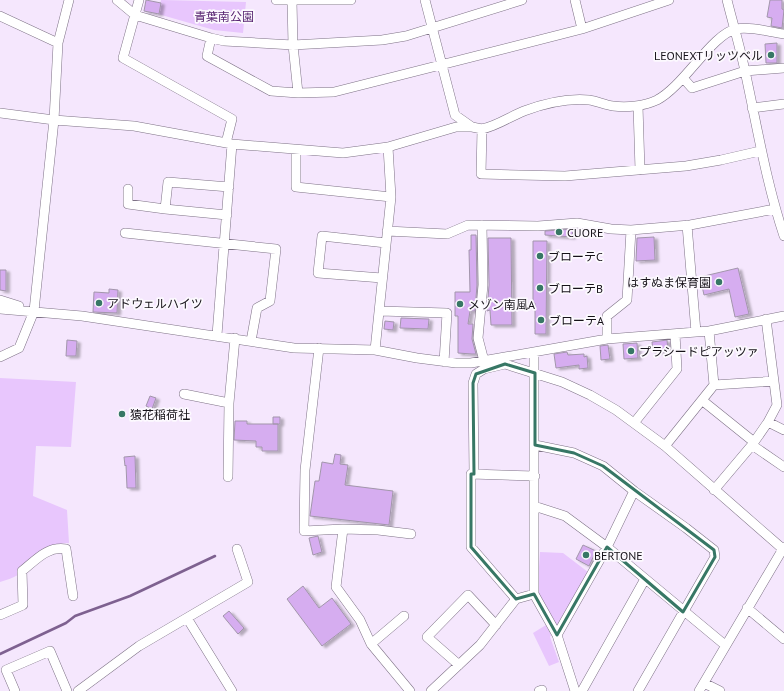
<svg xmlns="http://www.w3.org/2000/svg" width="784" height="691" viewBox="0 0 784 691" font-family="'PT Sans','Noto Sans JP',sans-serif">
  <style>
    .green { fill: #e8c6fd }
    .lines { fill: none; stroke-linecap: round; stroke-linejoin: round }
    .stream { stroke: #7e6190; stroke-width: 2.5 }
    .building { fill: #d6adf0; stroke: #a296ab; filter: url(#shadow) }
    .minor-casing { stroke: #7e7286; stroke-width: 10 }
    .minor { stroke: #fff; stroke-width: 9 }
    .marked { fill: none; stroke: #377765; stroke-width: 3; stroke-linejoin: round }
    .poi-dot { fill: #377765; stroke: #fcf9fe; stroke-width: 1.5 }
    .labels { text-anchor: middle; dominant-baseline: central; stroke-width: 3.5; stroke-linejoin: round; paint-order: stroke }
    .park-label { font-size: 12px; fill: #592673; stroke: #fcf9fe }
    .poi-label { font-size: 12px; fill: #161219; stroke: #fcf9fe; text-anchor: start }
  </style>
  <defs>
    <filter id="shadow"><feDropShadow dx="3.5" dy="2" stdDeviation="1" flood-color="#0004"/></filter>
  </defs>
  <rect width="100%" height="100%" fill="#f5e7fd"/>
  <!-- green -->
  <path class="green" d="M161 0 246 2 243 33 214 30 158 14Z
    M0 378 76 382 71 447 36 446 33 496 67 510 69 543C35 544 41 561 18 575 13 578 6 580 0 582Z
    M540 552 563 553 588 572 557 626 537 597Z
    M546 625 551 635 550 637 559 662 549 666 533 633Z"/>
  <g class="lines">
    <!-- stream -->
    <path class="stream" d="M0 654 66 623 75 616 130 596 215 556"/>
  </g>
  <!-- building -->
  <path class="building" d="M146 0 161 3 159 14 144 11Z
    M770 0H782V9L784 10 782 28 771 26 772 18 767 17Z
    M777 43V63H766L765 44Z
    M573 229 572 237 545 235V231Z
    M471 235H476L477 285 475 311H470L468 324H473L472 339 476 354H472L458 353V316H455V292H470L469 250H471Z
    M654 237 655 260 636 261 637 238Z
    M488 238H511L512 325H491L490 310 487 311 489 285Z
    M533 241H547L546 334H535V303H533Z
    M738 268 749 314 735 317 729 289 704 295 700 277Z
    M0 270H6V291L0 290Z
    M109 289 118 290 117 313 93 312 94 292 109 293Z
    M401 318 429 319 428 329 400 328Z
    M385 321 394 322 393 330 384 329Z
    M67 340 77 341 76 356H66Z
    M667 340 668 350 653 352 652 342Z
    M637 343 638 358 624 359 623 344Z
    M608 345 610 359 601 360 600 346Z
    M567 352 568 355 584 354V357L587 356 588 368 579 369V365L556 368 554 354Z
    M150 396 156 398 152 409 146 406Z
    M273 417H280V424H273Z
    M235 421H247V424H278V451H262V447H256V441L234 440Z
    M335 454 341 455 340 464 348 465 345 485 393 491 389 525 310 516 315 481H319L322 462 333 464Z
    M135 456 136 488H127L126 465 125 466 124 457Z
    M318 536 322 552 313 555 309 538Z
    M583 545 596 551 589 566 576 559Z
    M303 586 319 608 332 598 351 624 322 646 287 599Z
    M229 611 244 628 238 634 223 616Z"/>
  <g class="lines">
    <!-- minor casing -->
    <g class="minor-casing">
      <path id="minor" d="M117 0 135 15 211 38 224 41 293 45 382 40 406 36 522 0
        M139 0 123 58 232 119 226 143
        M276 0H351
        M425 0 455 115 472 127 482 129C497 126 509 117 524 111 543 104 568 98 589 100 597 101 605 105 613 106 627 108 644 106 657 100 684 86 712 34 736 29 751 26 769 32 784 34
        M575 0 582 29
        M727 0C733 24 740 47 745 71 757 126 766 182 784 236
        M292 1 293 45 298 93
        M0 16 58 43
        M211 38 207 56 271 91 298 93 334 92 582 29 669 0
        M684 79 692 88 745 71 784 68
        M638 106 640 170
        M752 108 784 104
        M0 113 54 120 134 126 232 144 343 153 388 147 456 127H472
        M482 129 481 174 565 176 686 166 721 160 760 151
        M296 151V187L391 197
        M128 189V204L165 209
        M227 215 165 209 168 182 229 187
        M482 225 483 285 478 338 484 361
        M687 225 696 332
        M387 231 447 234 468 225 538 226 577 223 611 229 631 230 690 225 775 209
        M125 233 276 249 270 301 257 308 251 341
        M382 278 318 273 322 236 386 243
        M0 300 19 306
        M0 309 82 316 294 348 375 350 417 358 456 363H471L607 339 709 331 784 316
        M380 311 447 313 444 362
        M217 335 232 144
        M607 339V316L627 300 631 230
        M319 348 305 470 304 531 343 529 336 587 360 620 371 644 410 691
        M375 350 391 197 388 147
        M534 352V594L557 635 575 691
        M0 357 19 348 34 311 54 120 58 43 69 0
        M714 385 774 381
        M184 394 229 403
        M703 401 754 442
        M768 422 784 430
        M634 423 677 369 675 334
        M535 445 574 453 603 466 634 491 607 547 557 635
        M752 445 784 467
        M665 446 714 385 709 331
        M474 474 473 383 476 374 484 369 505 364 562 382 590 395 616 410 665 446 784 550
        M228 477 229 403 235 338
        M714 490 752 445 768 422 777 405 766 319
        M634 491 686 528 714 550 715 557 638 691
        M534 506 565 516 607 547 725 645
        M343 529 378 530 411 534
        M516 599 471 547V474L535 476
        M747 608 784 639
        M0 615 23 605 22 571C36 560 47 546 66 549L73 596
        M187 618 232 691
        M371 644 404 616
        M459 665 427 637 468 595 496 625
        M704 683 720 691
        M15 691 6 670 50 651 67 691
        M78 691 139 646 248 582 237 549
        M431 691 480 645 516 599 534 594
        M539 691 542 690V691
        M582 691 645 579
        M699 691 784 547"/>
    </g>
    <!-- minor -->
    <use href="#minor" class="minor"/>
  </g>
  <!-- marked area -->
  <path class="marked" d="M505 364 535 373V445L574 453 603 466 714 550 715 557 683 612 607 547 557 635 534 594 516 599 471 547V474H474L473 383 476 374Z"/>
  <!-- markers -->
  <g class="poi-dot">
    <circle cx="771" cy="55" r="4"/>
    <circle cx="559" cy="232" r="4"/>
    <circle cx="540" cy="256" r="4"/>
    <circle cx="719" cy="282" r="4"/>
    <circle cx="540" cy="288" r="4"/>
    <circle cx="99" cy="303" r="4"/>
    <circle cx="460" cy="304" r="4"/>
    <circle cx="541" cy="320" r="4"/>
    <circle cx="631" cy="351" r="4"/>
    <circle cx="122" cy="414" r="4"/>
    <circle cx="586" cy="555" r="4"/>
  </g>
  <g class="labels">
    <!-- park labels -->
    <g class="park-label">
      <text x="224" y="16">青葉南公園</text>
    </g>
    <!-- poi labels -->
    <g class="poi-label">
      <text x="763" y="55" text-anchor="end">LEONEXTリッツベル</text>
      <text x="567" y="232">CUORE</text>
      <text x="548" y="256">ブローテC</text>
      <text x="711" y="282" text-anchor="end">はすぬま保育園</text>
      <text x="548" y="288">ブローテB</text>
      <text x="107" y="303">アドウェルハイツ</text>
      <text x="468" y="304">メゾン南風A</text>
      <text x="549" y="320">ブローテA</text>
      <text x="639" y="351">プラシードピアッツァ</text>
      <text x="130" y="414">猿花稲荷社</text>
      <text x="594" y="555">BERTONE</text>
    </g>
  </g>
</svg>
